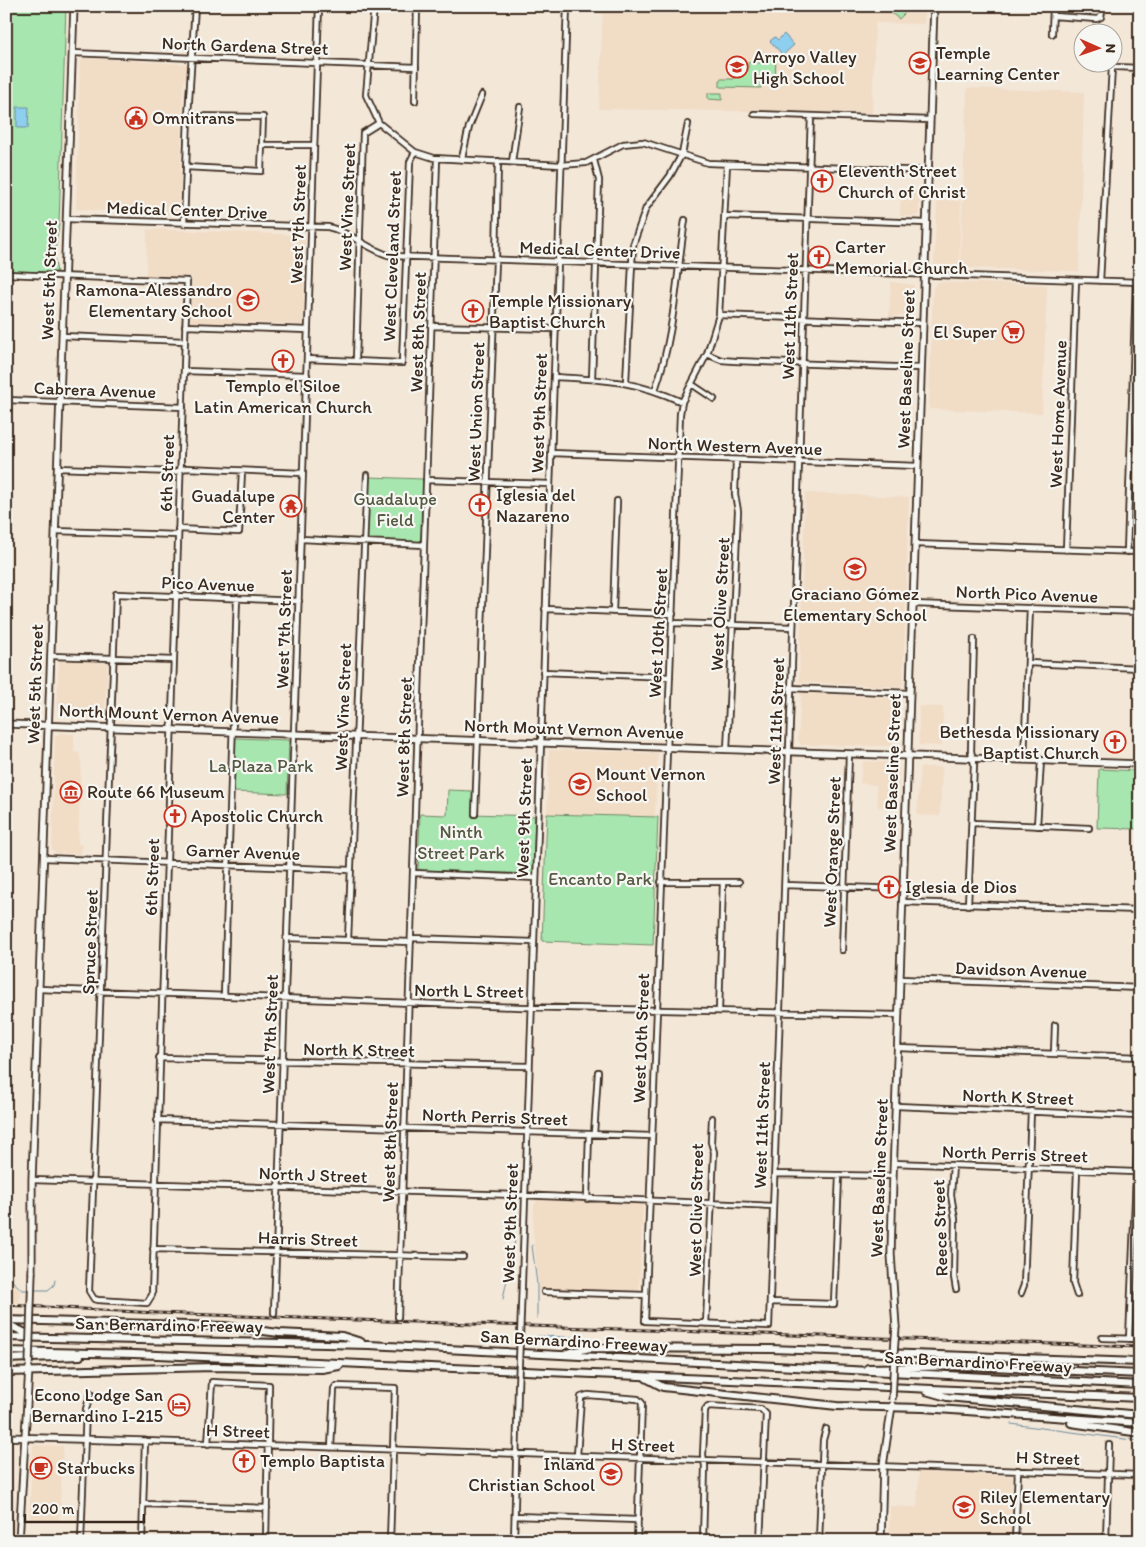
<svg xmlns="http://www.w3.org/2000/svg" width="1146" height="1547" viewBox="0 0 1146 1547" font-family="Itim,sans-serif">
  <style>
    .built { fill: #f1dcc6 }
    .green { fill: #a7e6ae; stroke: #718866 }
    .water { fill: #8eceef; stroke: #6d8c9b }
    .lines { fill: none; stroke-linecap: round; stroke-linejoin: round }
    .stream { stroke: #6d8c9b; stroke-width: 1 }
    .minor-casing { stroke: #3b2a1e; stroke-width: 8 }
    .major-casing { stroke: #3b2a1e; stroke-width: 9 }
    .highway-casing { stroke: #3b2a1e; stroke-width: 10 }
    .minor { stroke: #f6f6f2; stroke-width: 4.5 }
    .major { stroke: #f6f6f2; stroke-width: 5.5 }
    .highway { stroke: #f6f6f2; stroke-width: 6 }
    .rail-casing { stroke: #3b2a1e; stroke-width: 3 }
    .rail { stroke: #f6f6f2; stroke-width: 1; stroke-dasharray: 4; stroke-linecap: butt }
    .minor-bridge-casing { stroke: #3b2a1e; stroke-width: 8; stroke-linecap: butt }
    .major-bridge-casing { stroke: #3b2a1e; stroke-width: 9; stroke-linecap: butt }
    .minor-bridge { stroke: #f6f6f2; stroke-width: 4.5 }
    .major-bridge { stroke: #f6f6f2; stroke-width: 5.5 }
    .labels { text-anchor: middle; dominant-baseline: central; stroke-width: 4.5; stroke-linejoin: round; paint-order: stroke }
    .street-label { font-size: 18px; fill: #3b2a1e; stroke: #f6f6f2 }
    .poi-label { font-size: 18px; fill: #3b2a1e; stroke: #f6f6f2; text-anchor: start }
    .park-label { font-size: 18px; fill: #565942; stroke: #f6f6f2 }
  </style>
  <rect width="100%" height="100%" fill="#f3e7d8"/>
  <filter id="ink" filterUnits="userSpaceOnUse"><feTurbulence type="fractalNoise" baseFrequency=".02" numOctaves="2"/><feDisplacementMap in="SourceGraphic" scale="10" xChannelSelector="R" yChannelSelector="G"/><feConvolveMatrix kernelMatrix="1 2 1 2 8 2 1 2 1" color-interpolation-filters="sRGB"/></filter>
  <g filter="url(#ink)">
    <!-- built -->
    <path class="built" d="M603 6H925L924 24 875 23 872 113 599 109Z
      M84 58 188 64 183 87 179 213 177 215 76 209 80 62Z
      M967 88 1084 92 1079 271 960 268Z
      M901 190 920 191 919 216H900Z
      M937 199 961 201 959 267 934 265Z
      M147 229 305 235 303 326 293 324 191 322 192 277 146 276Z
      M891 282 914 285 912 315 889 317Z
      M938 282 1047 285 1042 413 929 409 933 287Z
      M805 493 909 497 903 684 900 687 799 682Z
      M59 660 108 663 104 718 60 715 57 708Z
      M801 693 895 698V738L891 746 801 745 798 739Z
      M919 706 943 707 942 746 919 745Z
      M6 731H13L6 944Z
      M60 733 74 734V752L79 753 81 762 78 844H82L81 854 56 853 52 849 55 737Z
      M549 750 658 753 655 817 547 814Z
      M863 761 895 763 899 767 898 810 878 807 876 785 860 783Z
      M920 767H942L940 816 917 815Z
      M537 1200 643 1204 639 1290 539 1289 533 1232 534 1205Z
      M6 1278 20 1290 19 1303H6Z
      M6 1445 12 1446 13 1448 11 1498H6Z
      M33 1445 63 1446 59 1521H29Z
      M919 1472 1012 1476 1010 1541H889L890 1506 917 1507Z"/>
    <!-- green -->
    <path class="green" d="M6 6H66L59 225 54 257 57 272 6 271Z
      M882 6H912L899 19Z
      M762 54 776 55 775 80H762L761 88 720 87V79H734V71H748V62L762 63Z
      M708 93H722V100L708 99Z
      M369 477 423 479 421 542 367 540Z
      M235 738 289 740 287 794 233 792Z
      M1099 769 1140 771V829L1097 828Z
      M448 790 473 791V814L535 816 533 874 418 870 420 814 447 815Z
      M547 814 658 817 653 945 542 941Z"/>
    <!-- water -->
    <path class="water" d="M784 34 794 45 783 55 770 41 775 37 778 40Z
      M17 107H29L28 128H17Z
      M537 1336 590 1338 591 1342 537 1341Z"/>
    <g class="lines">
      <!-- stream -->
      <path class="stream" d="M6 1242 13 1222
        M532 1245 537 1284V1318
        M6 1275 22 1290H29
        M33 1290H48L54 1285 55 1280
        M503 1299 515 1240
        M1011 1424 1140 1441"/>
      <!-- minor casing -->
      <g class="minor-casing">
        <path id="minor" d="M374 6 366 95 379 123 415 152 434 158 561 165 586 163 623 144 643 142 708 163 929 171
          M1053 16 1097 19 1101 17 1103 6
          M1052 34 1053 6
          M72 53 416 67
          M1093 66 1140 68
          M415 101 417 6
          M754 114 930 120
          M263 145H314
          M462 158 469 127 482 95
          M512 162 520 107
          M727 164 719 315 707 354 682 402 680 414 645 1321 769 1326 811 116
          M186 167 261 171 263 117 188 116
          M725 216 927 223
          M66 219 328 227C351 232 368 250 391 256L1140 282
          M184 224 188 116 195 6
          M6 274 187 281C175 619 163 957 152 1295L147 1303 98 1300 94 1299 89 1291 116 594 172 596H177L299 601
          M1100 281 1112 67
          M719 315 923 323
          M185 326 308 330
          M431 326 556 329
          M62 336 185 341
          M707 354 721 360 735 361 921 368
          M307 359 402 363 410 162 415 152
          M356 360 363 133 379 123
          M184 371 307 375
          M554 377C606 380 634 380 682 402
          M592 379 599 180 594 160
          M626 382 633 245 646 208 670 176 682 154 688 124
          M693 385 714 399
          M655 390C675 333 676 279 685 220
          M6 400 183 407
          M551 453 918 466
          M57 468 175 472 186 468 303 473
          M426 480 550 484
          M178 529 239 532 242 471
          M55 531 178 535
          M301 539 424 545
          M915 544 1140 552
          M1066 550 1076 280
          M1127 552 1136 282
          M913 604 1140 612
          M545 609 673 614
          M613 612 617 501
          M673 623 793 627
          M51 656 174 660
          M1028 663 1140 668
          M543 672 670 677
          M790 688 909 693
          M727 750 738 511 735 494 736 460
          M1024 760 1030 608
          M475 814 496 260 498 161
          M973 823 1089 828
          M1037 826 1041 760
          M44 858 351 870
          M413 873 536 878
          M661 882H739
          M785 885 903 889
          M902 902 1140 910
          M968 905 974 764 971 751 974 639
          M286 938 411 942
          M411 938 534 942
          M348 940 367 475
          M842 950 849 754
          M901 979 1140 988
          M39 989 519 1007 899 1015
          M224 996 237 598
          M719 1011 723 882
          M898 1048 1140 1057
          M1054 1053 1055 1025
          M159 1058 529 1066
          M896 1106 1138 1116
          M157 1120 652 1136
          M594 1134 598 1072
          M893 1163 1135 1172
          M953 1165 951 1195 955 1219 954 1277 956 1289
          M775 1174 893 1176
          M32 1180 519 1195 773 1206
          M587 1199 589 1134
          M153 1249 463 1257
          M544 1292 646 1295
          M1021 1293 1024 1285 1031 1111
          M1077 1295 1073 1283 1077 1170
          M770 1302 834 1304 839 1175
          M521 1311 567 6
          M274 1313 319 6
          M398 1317 437 159
          M706 1324 714 1152 711 1142 712 1118
          M1102 1338 1140 1339
          M1129 1339 1140 1085
          M208 1444 212 1382 269 1385 266 1541
          M331 1448 334 1389 336 1386 395 1388 390 1541
          M577 1456 581 1397 588 1395 638 1399 642 1403 637 1541
          M143 1504 267 1508
          M515 1516 638 1520
          M1106 1540 1140 1541
          M81 1541 86 1409 91 1393
          M142 1541 145 1441 1140 1475
          M514 1541 518 1388
          M703 1541 705 1466 703 1455 705 1410 708 1406 761 1409 766 1414 760 1541
          M819 1541 823 1440 826 1429
          M1015 1541 1018 1470
          M1106 1541 1109 1445"/>
      </g>
      <!-- major casing -->
      <g class="major-casing">
        <path id="major" d="M6 724 1140 764
          M32 1272V1180L74 6
          M896 1327 891 1254 893 1176 934 6
          M6 1437 145 1441
          M19 1541 29 1368
          M881 1541 883 1466 892 1405"/>
      </g>
      <!-- highway casing -->
      <g class="highway-casing">
        <path id="highway" d="M6 1320 224 1326 279 1333 342 1336 361 1342
          M6 1327H13L30 1335
          M6 1337 369 1345 1140 1385
          M6 1351 134 1354 1140 1398
          M567 1353 590 1348 771 1349 1140 1362
          M6 1359 80 1356
          M868 1368 969 1366 1140 1374
          M6 1372 214 1367 322 1369 339 1366
          M646 1378 663 1387 837 1406 923 1408 1140 1423
          M926 1391 947 1397 1140 1415
          M1071 1423 1140 1433"/>
      </g>
      <!-- minor -->
      <use href="#minor" class="minor"/>
      <!-- major -->
      <use href="#major" class="major"/>
      <!-- highway -->
      <use href="#highway" class="highway"/>
      <!-- rail casing -->
      <g class="rail-casing">
        <path id="rail" d="M6 1305 157 1313 1140 1347"/>
      </g>
      <!-- rail -->
      <use href="#rail" class="rail"/>
      <!-- minor-bridge casing -->
      <g class="minor-bridge-casing">
        <path id="minor-bridge" d="M518 1388 521 1311"/>
      </g>
      <!-- major-bridge casing -->
      <g class="major-bridge-casing">
        <path id="major-bridge" d="M894 1353 896 1327
          M29 1364 32 1272
          M892 1400 894 1358"/>
      </g>
      <!-- minor-bridge -->
      <use href="#minor-bridge" class="minor-bridge"/>
      <!-- major-bridge -->
      <use href="#major-bridge" class="major-bridge"/>
    </g>
  </g>
  <!-- icons -->
  <defs>
    <g id="school-ring" transform="scale(1.125)"><circle r="9.5" fill="#f6f6f2" stroke="#c8321e" stroke-width="1.5"/><path d="M0-5L7-2L0 1L-7-2ZM-4 1L0 2.5L4 1V4Q0 6-4 4Z" fill="#c8321e"/></g>
    <g id="civic-ring" transform="scale(1.125)"><circle r="9.5" fill="#f6f6f2" stroke="#c8321e" stroke-width="1.5"/><path d="M-.6-6.5H3V-4.5H.6V-3L4-1V1h2V6H-6V1h2V-1L-.6-3ZM-1.2 2.5V6h2.4V2.5Z" fill="#c8321e"/></g>
    <g id="church-ring" transform="scale(1.125)"><circle r="9.5" fill="#f6f6f2" stroke="#c8321e" stroke-width="1.5"/><path d="M-1.2-6h2.4v3.5h3.3v2.4h-3.3V6h-2.4V-.1h-3.3v-2.4h3.3Z" fill="#c8321e"/></g>
    <g id="supermarket-ring" transform="scale(1.125)"><circle r="9.5" fill="#f6f6f2" stroke="#c8321e" stroke-width="1.5"/><path d="M-6-5.5h2.5l.6 2H6L4.5 2H-2.5L-4.4-4H-6ZM-1.5 3.2a1.3 1.3 0 1 0 .1 0ZM3 3.2a1.3 1.3 0 1 0 .1 0Z" fill="#c8321e"/></g>
    <g id="temple-ring" transform="scale(1.125)"><circle r="9.5" fill="#f6f6f2" stroke="#c8321e" stroke-width="1.5"/><path d="M0-6L5-2H3V0L6.5 2.5H4V6H1.5V3h-3V6H-4V2.5H-6.5L-3 0V-2H-5Z" fill="#c8321e"/></g>
    <g id="museum-ring" transform="scale(1.125)"><circle r="9.5" fill="#f6f6f2" stroke="#c8321e" stroke-width="1.5"/><path d="M0-6L6-3V-2H-6V-3ZM-5-1h2V3h-2ZM-1-1h2V3h-2ZM3-1h2V3H3ZM-6 4H6V6H-6Z" fill="#c8321e"/></g>
    <g id="hotel-ring" transform="scale(1.125)"><circle r="9.5" fill="#f6f6f2" stroke="#c8321e" stroke-width="1.5"/><path d="M-6-4.5h1.5V1H6V5H4.5V3h-9V5H-6ZM-4 0a1.8 1.8 0 1 1 3.6 0ZM.5 0V-2.5h3Q6-2.5 6 0Z" fill="#c8321e"/></g>
    <g id="cafe-ring" transform="scale(1.125)"><circle r="9.5" fill="#f6f6f2" stroke="#c8321e" stroke-width="1.5"/><path d="M-5.5-4.5H6V0H3Q3 3.5 0 3.5H-2.5Q-5.5 3.5-5.5 0ZM3-3.2v2h1.7v-2ZM-6 4.5H4V6H-6Z" fill="#c8321e"/></g>
  </defs>
  <g fill-rule="evenodd">
    <use href="#school-ring" x="920" y="63"/>
    <use href="#school-ring" x="737" y="67"/>
    <use href="#civic-ring" x="136" y="118"/>
    <use href="#church-ring" x="822" y="181"/>
    <use href="#church-ring" x="819" y="257"/>
    <use href="#school-ring" x="248" y="300"/>
    <use href="#church-ring" x="473" y="311"/>
    <use href="#supermarket-ring" x="1013" y="332"/>
    <use href="#church-ring" x="283" y="361"/>
    <use href="#church-ring" x="480" y="505"/>
    <use href="#temple-ring" x="291" y="506"/>
    <use href="#school-ring" x="855" y="569"/>
    <use href="#church-ring" x="1115" y="742"/>
    <use href="#school-ring" x="580" y="784"/>
    <use href="#museum-ring" x="71" y="792"/>
    <use href="#church-ring" x="175" y="816"/>
    <use href="#church-ring" x="889" y="887"/>
    <use href="#hotel-ring" x="179" y="1405"/>
    <use href="#church-ring" x="244" y="1461"/>
    <use href="#cafe-ring" x="41" y="1468"/>
    <use href="#school-ring" x="611" y="1474"/>
    <use href="#school-ring" x="964" y="1507"/>
  </g>
  <g class="labels">
    <!-- street labels -->
    <g class="street-label">
      <text transform="translate(245 46) rotate(2)">North Gardena Street</text>
      <text transform="translate(347 207) rotate(-88)">West Vine Street</text>
      <text transform="translate(187 210) rotate(2)">Medical Center Drive</text>
      <text transform="translate(298 224) rotate(-88)">West 7th Street</text>
      <text transform="translate(600 250) rotate(2)">Medical Center Drive</text>
      <text transform="translate(392 256) rotate(-88)">West Cleveland Street</text>
      <text transform="translate(49 280) rotate(-88)">West 5th Street</text>
      <text transform="translate(790 316) rotate(-88)">West 11th Street</text>
      <text transform="translate(418 332) rotate(-88)">West 8th Street</text>
      <text transform="translate(906 369) rotate(-88)">West Baseline Street</text>
      <text transform="translate(95 390) rotate(2)">Cabrera Avenue</text>
      <text transform="translate(476 412) rotate(-88)">West Union Street</text>
      <text transform="translate(539 413) rotate(-88)">West 9th Street</text>
      <text transform="translate(1058 414) rotate(-88)">West Home Avenue</text>
      <text transform="translate(735 446) rotate(2)">North Western Avenue</text>
      <text transform="translate(167 473) rotate(-88)">6th Street</text>
      <text transform="translate(208 584) rotate(2)">Pico Avenue</text>
      <text transform="translate(1027 594) rotate(2)">North Pico Avenue</text>
      <text transform="translate(720 604) rotate(-87)">West Olive Street</text>
      <text transform="translate(284 629) rotate(-88)">West 7th Street</text>
      <text transform="translate(658 633) rotate(-87)">West 10th Street</text>
      <text transform="translate(35 684) rotate(-88)">West 5th Street</text>
      <text transform="translate(343 707) rotate(-88)">West Vine Street</text>
      <text transform="translate(169 714) rotate(2)">North Mount Vernon Avenue</text>
      <text transform="translate(776 721) rotate(-88)">West 11th Street</text>
      <text transform="translate(574 729) rotate(2)">North Mount Vernon Avenue</text>
      <text transform="translate(404 737) rotate(-88)">West 8th Street</text>
      <text transform="translate(892 773) rotate(-88)">West Baseline Street</text>
      <text transform="translate(524 818) rotate(-88)">West 9th Street</text>
      <text transform="translate(243 852) rotate(2)">Garner Avenue</text>
      <text transform="translate(832 852) rotate(-88)">West Orange Street</text>
      <text transform="translate(152 877) rotate(-88)">6th Street</text>
      <text transform="translate(90 942) rotate(-88)">Spruce Street</text>
      <text transform="translate(1021 970) rotate(2)">Davidson Avenue</text>
      <text transform="translate(469 991) rotate(1)">North L Street</text>
      <text transform="translate(270 1034) rotate(-88)">West 7th Street</text>
      <text transform="translate(641 1038) rotate(-88)">West 10th Street</text>
      <text transform="translate(359 1050) rotate(1)">North K Street</text>
      <text transform="translate(1018 1097) rotate(2)">North K Street</text>
      <text transform="translate(495 1117) rotate(2)">North Perris Street</text>
      <text transform="translate(762 1125) rotate(-88)">West 11th Street</text>
      <text transform="translate(390 1142) rotate(-88)">West 8th Street</text>
      <text transform="translate(1015 1154) rotate(2)">North Perris Street</text>
      <text transform="translate(313 1175) rotate(2)">North J Street</text>
      <text transform="translate(879 1178) rotate(-88)">West Baseline Street</text>
      <text transform="translate(696 1210) rotate(-89)">West Olive Street</text>
      <text transform="translate(510 1223) rotate(-88)">West 9th Street</text>
      <text transform="translate(940 1228) rotate(-92)">Reece Street</text>
      <text transform="translate(308 1239) rotate(2)">Harris Street</text>
      <text transform="translate(169 1325) rotate(1)">San Bernardino Freeway</text>
      <text transform="translate(574 1341) rotate(3)">San Bernardino Freeway</text>
      <text transform="translate(978 1362) rotate(3)">San Bernardino Freeway</text>
      <text transform="translate(238 1431) rotate(2)">H Street</text>
      <text transform="translate(643 1445) rotate(2)">H Street</text>
      <text transform="translate(1048 1458) rotate(2)">H Street</text>
    </g>
    <!-- poi labels -->
    <g class="poi-label">
      <text x="936" y="53">Temple<tspan x="936" dy="21">Learning Center</tspan></text>
      <text x="753" y="57">Arroyo Valley<tspan x="753" dy="21">High School</tspan></text>
      <text x="152" y="118">Omnitrans</text>
      <text x="838" y="171">Eleventh Street<tspan x="838" dy="21">Church of Christ</tspan></text>
      <text x="835" y="247">Carter<tspan x="835" dy="21">Memorial Church</tspan></text>
      <text x="232" y="290" text-anchor="end">Ramona-Alessandro<tspan x="232" dy="21">Elementary School</tspan></text>
      <text x="489" y="301">Temple Missionary<tspan x="489" dy="21">Baptist Church</tspan></text>
      <text x="997" y="332" text-anchor="end">El Super</text>
      <text x="283" y="386" text-anchor="middle">Templo el Siloe<tspan x="283" dy="21">Latin American Church</tspan></text>
      <text x="496" y="495">Iglesia del<tspan x="496" dy="21">Nazareno</tspan></text>
      <text x="275" y="496" text-anchor="end">Guadalupe<tspan x="275" dy="21">Center</tspan></text>
      <text x="855" y="594" text-anchor="middle">Graciano Gómez<tspan x="855" dy="21">Elementary School</tspan></text>
      <text x="1099" y="732" text-anchor="end">Bethesda Missionary<tspan x="1099" dy="21">Baptist Church</tspan></text>
      <text x="596" y="774">Mount Vernon<tspan x="596" dy="21">School</tspan></text>
      <text x="87" y="792">Route 66 Museum</text>
      <text x="191" y="816">Apostolic Church</text>
      <text x="905" y="887">Iglesia de Dios</text>
      <text x="163" y="1395" text-anchor="end">Econo Lodge San<tspan x="163" dy="21">Bernardino I-215</tspan></text>
      <text x="260" y="1461">Templo Baptista</text>
      <text x="595" y="1464" text-anchor="end">Inland<tspan x="595" dy="21">Christian School</tspan></text>
      <text x="57" y="1468">Starbucks</text>
      <text x="980" y="1497">Riley Elementary<tspan x="980" dy="21">School</tspan></text>
    </g>
    <!-- park labels -->
    <g class="park-label">
      <text x="395" y="499">Guadalupe<tspan x="395" dy="21">Field</tspan></text>
      <text x="261" y="766">La Plaza Park</text>
      <text x="461" y="832">Ninth<tspan x="461" dy="21">Street Park</tspan></text>
      <text x="600" y="879">Encanto Park</text>
    </g>
  </g>
  <!-- margin -->
  <rect width="1146" height="1547" fill="none" stroke="#f6f6f2" stroke-width="25"/>
  <rect x="12" y="12" width="1121" height="1522" fill="none" stroke="#3b2a1e" stroke-width="2" filter="url(#ink)"/>
  <!-- north arrow -->
  <g transform="translate(1098 48) rotate(92)"><circle r="24" fill="#f6f6f2" stroke="#aba49d"/>
  <path d="M0-4L9 19L0 12L-9 19Z" fill="#c8321e"/>
  <text y="-8" font-size="14" font-weight="bold" text-anchor="middle" fill="#3b2a1e">N</text>
  </g>
  <!-- scale -->
  <path d="M25 1514v8h119v-8" fill="none" stroke="#3b2a1e" stroke-width="2.5"/>
  <text x="32" y="1514" font-size="15" fill="#3b2a1e" stroke="#f6f6f2" stroke-width="4" paint-order="stroke">200 m</text>
</svg>
